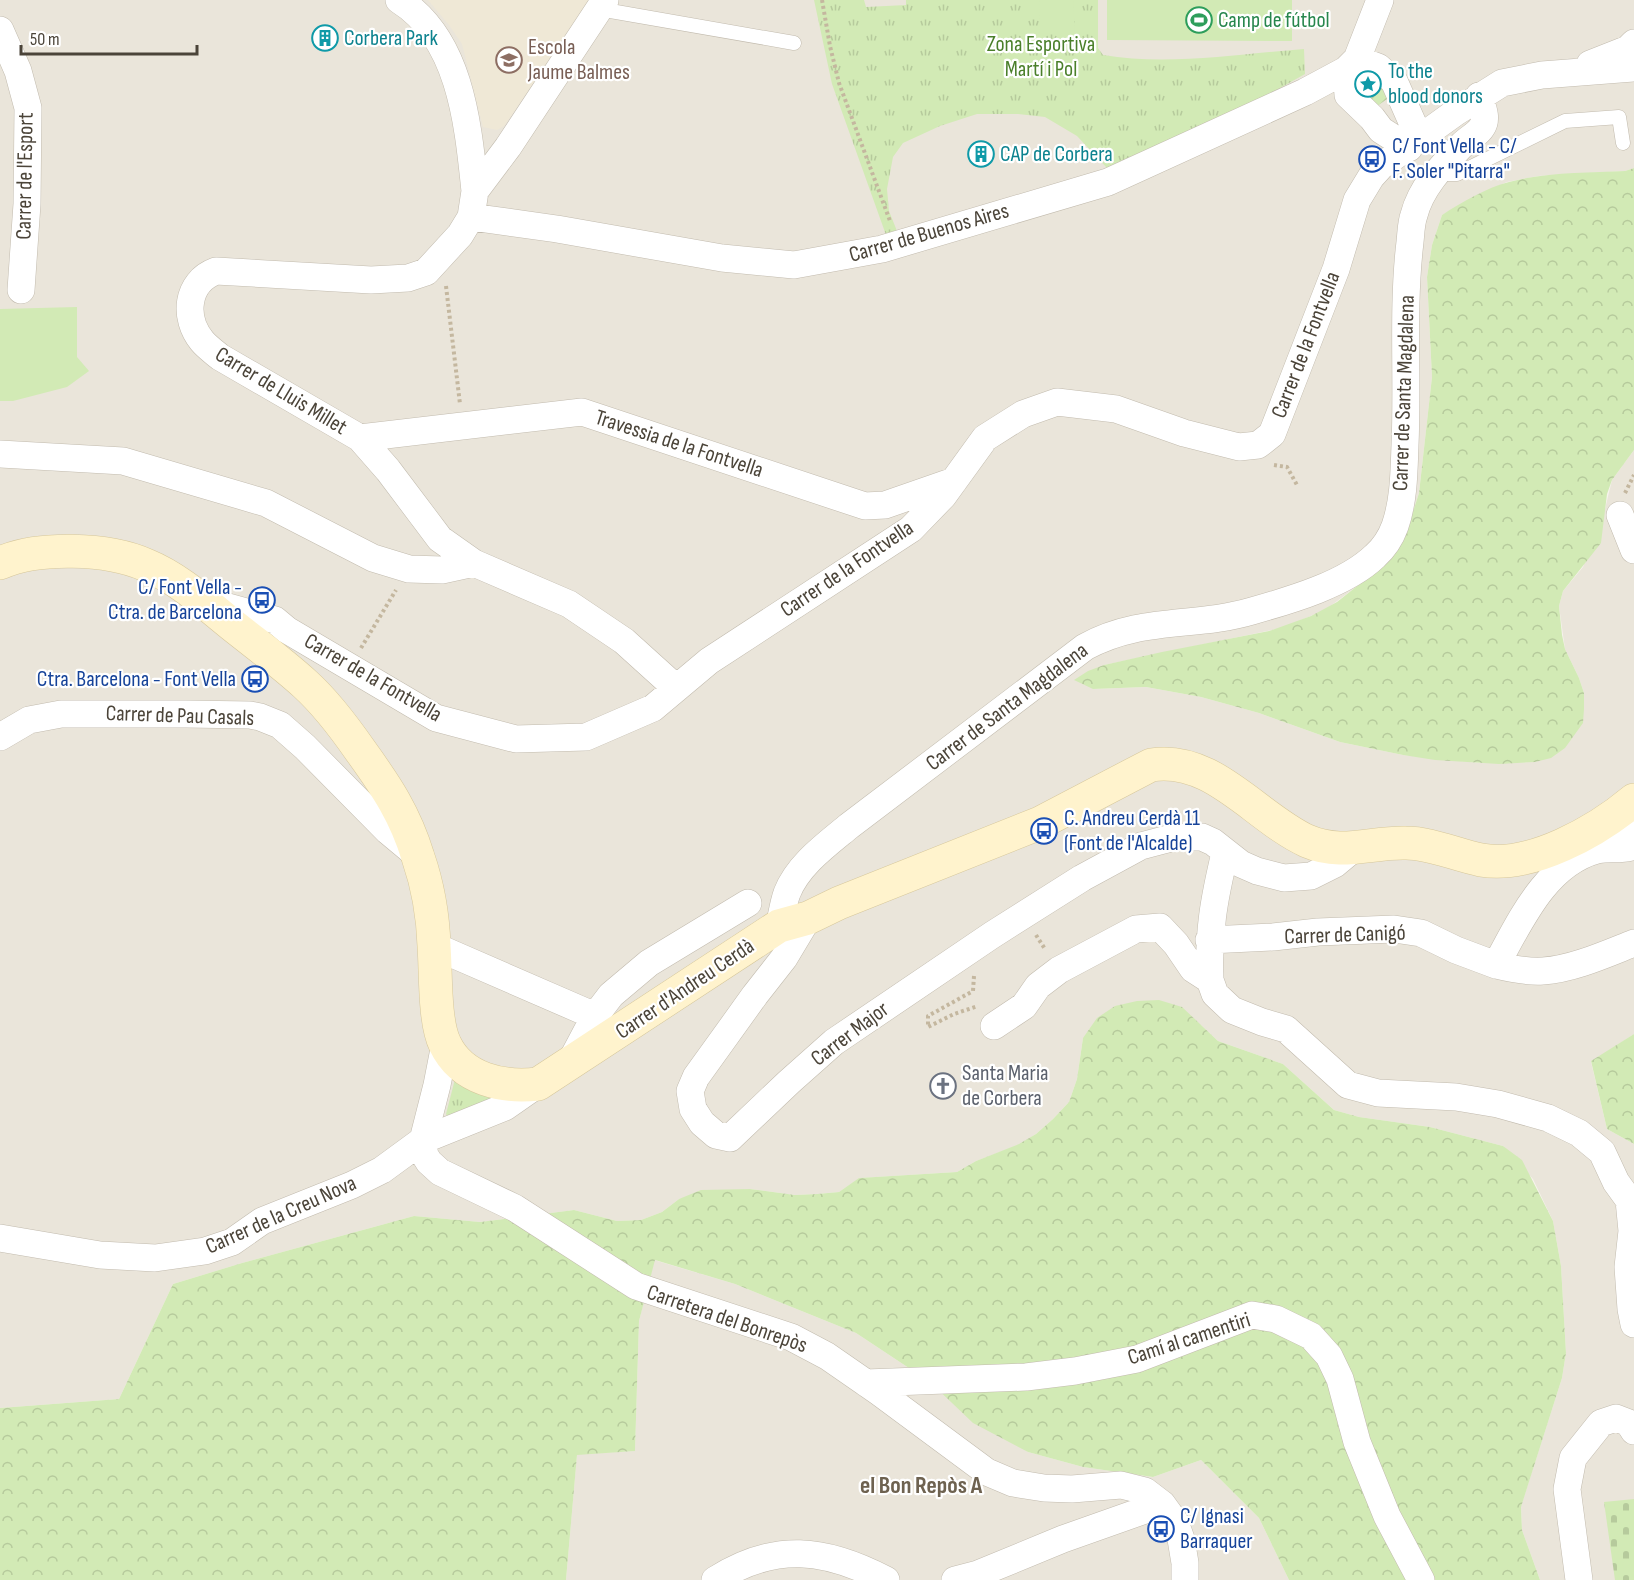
<svg xmlns="http://www.w3.org/2000/svg" width="1634" height="1580" viewBox="0 0 1634 1580" font-family="'Sofia Sans Condensed',sans-serif">
  <style>
    .residential { fill: #eae5da }
    .education { fill: #efe8d6 }
    .grass { fill: url(#grass-tufts) }
    .forest { fill: url(#forest-crowns) }
    .cemetery { fill: url(#cemetery-stones) }
    .garden { fill: url(#garden-furrows) }
    .pitch { fill: #d2eab5 }
    .lines { fill: none; stroke-linecap: round; stroke-linejoin: round }
    .lane-casing { stroke: #c2bbae; stroke-width: 15 }
    .street-casing { stroke: #c2bbae; stroke-width: 28 }
    .secondary-casing { stroke: #d6c79b; stroke-width: 34 }
    .path { stroke: #c4b79f; stroke-width: 4; stroke-dasharray: 3 3; stroke-linecap: butt }
    .lane { stroke: #fff; stroke-width: 14 }
    .street { stroke: #fff; stroke-width: 27 }
    .secondary { stroke: #fff3cd; stroke-width: 33 }
    .labels { text-anchor: middle; dominant-baseline: central; stroke-width: 4.5; stroke-linejoin: round; paint-order: stroke }
    .leisure-label { font-size: 22px; fill: #27864d; stroke: #fff; text-anchor: start }
    .culture-label { font-size: 22px; fill: #0d838f; stroke: #fff; text-anchor: start }
    .park-label { font-size: 22px; fill: #4a7f2a; stroke: #fff }
    .education-label { font-size: 22px; fill: #785e54; stroke: #fff; text-anchor: start }
    .transit-label { font-size: 22px; fill: #164399; stroke: #fff; text-anchor: start }
    .street-label { font-size: 22px; fill: #4b4439; stroke: #fff }
    .worship-label { font-size: 22px; fill: #5b616d; stroke: #fff; text-anchor: start }
    .neighbourhood-label { font-size: 24px; font-weight: bold; fill: #6e6250; stroke: #fff }
  </style>
  <defs>
    <pattern id="grass-tufts" width="24" height="20" patternUnits="userSpaceOnUse" patternTransform="scale(1.5)"><rect width="24" height="20" fill="#d2eab5"/><path d="M3 7l-1-3M5 7V3M7 7l1-3M15 17l-1-3M17 17v-4M19 17l1-3" fill="none" stroke="#b6ca9c"/></pattern>
    <pattern id="forest-crowns" width="20" height="18" patternUnits="userSpaceOnUse" patternTransform="scale(1.5)"><rect width="20" height="18" fill="#d2eab5"/><path d="M2 6a3 3 0 1 1 6 0M12 15a3 3 0 1 1 6 0" fill="none" stroke="#b6ca9c"/></pattern>
    <pattern id="cemetery-stones" width="16" height="16" patternUnits="userSpaceOnUse" patternTransform="scale(1.5)"><rect width="16" height="16" fill="#d2eab5"/><path d="M2 7V4a2 2 0 0 1 4 0v3zM10 15v-3a2 2 0 0 1 4 0v3z" fill="#b6ca9c"/></pattern>
    <pattern id="garden-furrows" width="10" height="10" patternUnits="userSpaceOnUse" patternTransform="scale(1.5)"><rect width="10" height="10" fill="#d2eab5"/><path d="M-1 1l2-2M0 10L10 0M9 11l2-2" fill="none" stroke="#b6ca9c"/></pattern>
  </defs>
  <rect width="100%" height="100%" fill="#f6f3ec"/>
  <!-- residential -->
  <path class="residential" d="M0 0H1634V168L1625 171 1538 176 1507 182 1480 194 1442 215 1432 245 1427 277 1432 377 1419 493 1409 524 1375 573 1325 610 1282 628 1104 665 1093 689 1146 687 1201 697 1259 713 1340 742 1403 755 1479 763 1535 762 1584 693 1579 678 1565 649 1559 606 1563 591 1583 567 1605 509 1612 480 1634 450V1034L1591 1062 1607 1129 1634 1144V1580H1540L1522 1530 1521 1506 1562 1378 1566 1353 1561 1266 1553 1221 1533 1179 1503 1146 1430 1127 1359 1117 1334 1110 1283 1064 1218 1041 1201 1025 1083 1038 1077 1079 1069 1102 1053 1119 1036 1134 1019 1145 976 1161 957 1172 860 1178 839 1192 817 1194 795 1195 750 1189 679 1199 662 1212 641 1220 617 1221 574 1210 480 1222 414 1216 242 1263 173 1284 119 1399 0 1408Z
    M654 1260 735 1284 856 1333 930 1382 1028 1452 1083 1467 1153 1477 1201 1460 1259 1518 1289 1580H566L577 1454 635 1451 639 1321Z"/>
  <!-- education -->
  <path class="education" d="M428 0H591L504 126 497 130 483 127 462 44 449 25Z"/>
  <!-- grass -->
  <path class="grass" d="M814 0H864L866 7 906 5V0H1098V48L1103 55C1167 66 1239 54 1304 49L1305 74 1273 92 1107 168 1077 136 1045 117 1018 114H977L940 126 903 143 893 157 887 189 889 211 897 231 886 235 832 84Z
    M455 1079C468 1088 480 1095 495 1098L448 1117 446 1114Z"/>
  <!-- forest -->
  <path class="forest" d="M1634 168V450L1612 480 1607 494 1601 543 1563 591 1559 606 1562 635 1565 649 1579 678 1584 693V709L1583 723 1565 748 1551 758 1535 762 1499 764 1435 760 1403 755 1340 742 1259 713 1201 697 1146 687 1093 689 1074 680 1088 671 1104 665 1162 652 1269 631 1311 616 1337 602 1361 583 1409 524 1419 493 1432 377 1427 277 1432 245 1442 215C1462 202 1486 188 1509 182 1546 172 1586 173 1625 171Z
    M1159 1000 1182 1007 1218 1041 1283 1064 1334 1110 1359 1117 1430 1127 1503 1146 1522 1160 1553 1221 1561 1266 1566 1353 1562 1378 1521 1507 1522 1530 1540 1580H1289L1259 1518 1201 1460 1153 1477 1083 1467 1028 1452 973 1423 930 1382 856 1333 735 1284 655 1260 639 1321 635 1451 577 1455 566 1580H0V1408L119 1399 173 1284 242 1263 414 1216 480 1222 574 1210 617 1221 641 1220 662 1212 679 1199 701 1190 750 1189 795 1195 817 1194 839 1192 859 1178 957 1172 976 1161 1019 1144 1036 1134 1053 1119 1069 1102 1077 1079 1083 1038 1097 1018 1115 1006 1137 1001Z
    M1634 1034V1144L1607 1129 1591 1061Z"/>
  <!-- cemetery -->
  <path class="cemetery" d="M1634 1499V1580H1615L1604 1502Z"/>
  <!-- garden -->
  <path class="garden" d="M1370 78 1379 79 1387 99 1373 109 1357 89 1361 81Z"/>
  <!-- pitch -->
  <path class="pitch" d="M1039 0H1073L1075 33 1040 34Z
    M1107 0H1292V41L1107 40Z
    M77 307V357L89 371 67 387 13 401H0V309Z"/>
  <g class="lines">
    <!-- lane casing -->
    <g class="lane-casing">
      <path id="lane" d="M599 9 794 43
        M1438 174H1457L1565 121 1619 117 1623 143"/>
    </g>
    <!-- street casing -->
    <g class="street-casing">
      <path id="street" d="M399 0C461 39 468 125 475 191
        M605 0 508 147 475 191 471 217 460 235 426 272 408 278 371 280 216 271C186 282 183 318 202 341 207 347 214 352 220 357L360 438 388 470 440 539 474 563 569 604 624 641 676 688
        M0 30 18 71 28 108 27 204 21 290
        M1357 59 1378 67 1394 81 1420 140
        M1590 64 1628 49 1634 43
        M1346 70 1348 95 1372 118 1381 130 1409 148
        M471 217 557 229 722 258 794 265 882 249 1108 182 1305 92 1346 70 1357 59 1380 0
        M360 438 582 412 865 506 885 505 954 481
        M0 454 123 461 266 503 373 558 409 569 442 570 474 563
        M1620 515 1634 550
        M203 600 275 620 287 630 436 718 516 739 586 737 653 708 709 661 911 529 943 496 985 438 1023 414 1057 402 1116 409 1184 433 1239 447 1258 445 1272 434 1336 269 1357 200 1371 177 1381 166 1456 112 1502 83 1542 75 1634 68
        M0 737 29 720 61 714H186L250 715 260 717 280 725 305 747 388 831 418 856
        M1599 849 1634 822
        M808 918 784 958 755 995 696 1077 690 1091 693 1109 702 1123 716 1135 730 1138 789 1082 834 1042 992 935 1082 878 1141 846 1175 837H1202L1213 842 1241 864 1257 871 1284 878 1311 876 1335 864 1353 849
        M779 926C782 915 783 904 787 893 798 865 826 845 849 826L1085 647C1142 616 1194 628 1252 611 1291 600 1346 584 1375 556 1384 548 1391 537 1395 526 1404 500 1404 472 1405 445 1408 378 1402 309 1410 242 1411 233 1411 223 1414 215 1421 187 1443 165 1462 145 1468 139 1478 134 1482 127 1488 118 1482 106 1479 96
        M1209 940 1273 937 1318 932 1394 929 1421 933 1456 950 1496 965C1520 922 1545 864 1597 850 1609 847 1622 851 1634 846
        M434 946 595 1016
        M1496 965C1512 969 1527 972 1543 971 1573 969 1606 954 1634 943
        M1210 980 1215 994 1232 1010 1262 1022 1286 1029 1348 1085 1378 1093 1456 1097 1498 1104 1548 1118 1579 1133 1602 1152 1616 1182 1629 1200 1632 1231 1628 1267 1631 1309 1634 1324
        M994 1026 1024 1006 1038 986 1059 970 1136 929 1160 927 1176 944 1193 969 1210 980C1208 932 1214 899 1225 853
        M445 1044 437 1085 423 1140 424 1154 429 1162 440 1172 515 1208 636 1286 791 1337 827 1356 879 1392 987 1472 1013 1483 1044 1488 1072 1489 1121 1485 1145 1491 1162 1504 1175 1522 1181 1539 1185 1563V1580
        M569 1065 595 1016 611 995 649 963 748 903
        M0 1238 100 1255 155 1258 205 1251 232 1242 262 1221 352 1185 382 1170 423 1140 505 1107 538 1084
        M866 1383 1026 1377 1075 1371 1137 1359 1252 1315 1276 1319 1311 1336 1329 1356 1340 1379 1357 1442 1387 1516 1421 1580
        M715 1580C775 1542 825 1548 886 1580
        M955 1580 978 1574 1063 1539 1162 1504
        M1579 1580 1567 1489 1573 1458 1601 1423 1616 1418 1629 1423 1634 1431"/>
    </g>
    <!-- secondary casing -->
    <g class="secondary-casing">
      <path id="secondary" d="M0 563C38 546 108 548 146 565 178 578 205 603 231 624 256 644 282 663 305 684 326 703 344 727 360 750 386 786 405 814 418 857 428 886 433 915 434 946 436 972 434 1022 445 1044 462 1080 504 1088 538 1084L779 926 808 918 839 903 1040 823 1151 765C1213 755 1255 817 1307 841 1342 856 1370 842 1406 843 1431 843 1456 855 1481 860 1531 869 1597 831 1634 800"/>
    </g>
    <!-- path -->
    <path class="path" d="M822 0 830 46 839 83 890 221
      M446 286 460 404
      M1274 465 1287 467 1297 485
      M1625 493 1634 475
      M361 648 396 590
      M1036 935 1045 949
      M974 976 973 991 928 1016V1027L954 1014 978 1006"/>
    <!-- lane -->
    <use href="#lane" class="lane"/>
    <!-- street -->
    <use href="#street" class="street"/>
    <!-- secondary -->
    <use href="#secondary" class="secondary"/>
  </g>
  <!-- icons -->
  <defs>
    <g id="stadium-ring" transform="scale(1.35)"><circle r="9.5" fill="#fff" stroke="#2e9e5b" stroke-width="1.5"/><path d="M0-5a6.5 5 0 1 0 0 10a6.5 5 0 1 0 0-10ZM-3.5-1.8h7v3.6h-7Z" fill="#2e9e5b"/></g>
    <g id="building-ring" transform="scale(1.35)"><circle r="9.5" fill="#fff" stroke="#0f9aa8" stroke-width="1.5"/><path d="M-4-6H4V6H1V3H-1V6H-4ZM-2.5-4.3h1.7v1.8h-1.7ZM.8-4.3h1.7v1.8H.8ZM-2.5-1h1.7V.8h-1.7ZM.8-1h1.7V.8H.8Z" fill="#0f9aa8"/></g>
    <g id="school-ring" transform="scale(1.35)"><circle r="9.5" fill="#fff" stroke="#8d6e63" stroke-width="1.5"/><path d="M0-5L7-2L0 1L-7-2ZM-4 1L0 2.5L4 1V4Q0 6-4 4Z" fill="#8d6e63"/></g>
    <g id="sight-ring" transform="scale(1.35)"><circle r="9.5" fill="#fff" stroke="#0f9aa8" stroke-width="1.5"/><path d="M0-6L1.8-2.2L6-1.7L2.9 1.2L3.7 5.4L0 3.3L-3.7 5.4L-2.9 1.2L-6-1.7L-1.8-2.2Z" fill="#0f9aa8"/></g>
    <g id="bus-ring" transform="scale(1.35)"><circle r="9.5" fill="#fff" stroke="#1a4fb4" stroke-width="1.5"/><path d="M-5-6H5V4H4V6H2V4H-2V6H-4V4H-5ZM-3.5-4V0h7V-4ZM-3.5 1.2v1.5H-2V1.2ZM2 1.2v1.5H3.5V1.2Z" fill="#1a4fb4"/></g>
    <g id="church-ring" transform="scale(1.35)"><circle r="9.5" fill="#fff" stroke="#6b7280" stroke-width="1.5"/><path d="M-1.2-6h2.4v3.5h3.3v2.4h-3.3V6h-2.4V-.1h-3.3v-2.4h3.3Z" fill="#6b7280"/></g>
  </defs>
  <g fill-rule="evenodd">
    <use href="#stadium-ring" x="1199" y="20"/>
    <use href="#building-ring" x="325" y="38"/>
    <use href="#school-ring" x="509" y="60"/>
    <use href="#sight-ring" x="1368" y="84"/>
    <use href="#building-ring" x="981" y="154"/>
    <use href="#bus-ring" x="1372" y="159"/>
    <use href="#bus-ring" x="262" y="600"/>
    <use href="#bus-ring" x="255" y="679"/>
    <use href="#bus-ring" x="1044" y="831"/>
    <use href="#church-ring" x="943" y="1086"/>
    <use href="#bus-ring" x="1161" y="1529"/>
  </g>
  <g class="labels">
    <!-- leisure labels -->
    <g class="leisure-label">
      <text x="1218" y="20">Camp de fútbol</text>
    </g>
    <!-- culture labels -->
    <g class="culture-label">
      <text x="344" y="38">Corbera Park</text>
      <text x="1388" y="71">To the<tspan x="1388" dy="25">blood donors</tspan></text>
      <text x="1000" y="154">CAP de Corbera</text>
    </g>
    <!-- park labels -->
    <g class="park-label">
      <text x="1041" y="44">Zona Esportiva<tspan x="1041" dy="25">Martí i Pol</tspan></text>
    </g>
    <!-- education labels -->
    <g class="education-label">
      <text x="528" y="47">Escola<tspan x="528" dy="25">Jaume Balmes</tspan></text>
    </g>
    <!-- transit labels -->
    <g class="transit-label">
      <text x="1392" y="146">C/ Font Vella - C/<tspan x="1392" dy="25">F. Soler "Pitarra"</tspan></text>
      <text x="242" y="587" text-anchor="end">C/ Font Vella -<tspan x="242" dy="25">Ctra. de Barcelona</tspan></text>
      <text x="236" y="679" text-anchor="end">Ctra. Barcelona - Font Vella</text>
      <text x="1064" y="818">C. Andreu Cerdà 11<tspan x="1064" dy="25">(Font de l'Alcalde)</tspan></text>
      <text x="1180" y="1516">C/ Ignasi<tspan x="1180" dy="25">Barraquer</tspan></text>
    </g>
    <!-- street labels -->
    <g class="street-label">
      <text transform="translate(25 176) rotate(-89)">Carrer de l'Esport</text>
      <text transform="translate(929 233) rotate(-16)">Carrer de Buenos Aires</text>
      <text transform="translate(1306 345) rotate(-69)">Carrer de la Fontvella</text>
      <text transform="translate(281 391) rotate(31)">Carrer de Lluis Millet</text>
      <text transform="translate(1404 393) rotate(-88)">Carrer de Santa Magdalena</text>
      <text transform="translate(679 444) rotate(18)">Travessia de la Fontvella</text>
      <text transform="translate(847 569) rotate(-34)">Carrer de la Fontvella</text>
      <text transform="translate(373 678) rotate(30)">Carrer de la Fontvella</text>
      <text transform="translate(1007 707) rotate(-37)">Carrer de Santa Magdalena</text>
      <text transform="translate(180 716) rotate(2)">Carrer de Pau Casals</text>
      <text transform="translate(1345 935) rotate(-2)">Carrer de Canigó</text>
      <text transform="translate(685 989) rotate(-34)">Carrer d'Andreu Cerdà</text>
      <text transform="translate(850 1034) rotate(-37)">Carrer Major</text>
      <text transform="translate(281 1215) rotate(-24)">Carrer de la Creu Nova</text>
      <text transform="translate(727 1319) rotate(19)">Carretera del Bonrepòs</text>
      <text transform="translate(1189 1339) rotate(-18)">Camí al camentiri</text>
    </g>
    <!-- worship labels -->
    <g class="worship-label">
      <text x="962" y="1073">Santa Maria<tspan x="962" dy="25">de Corbera</tspan></text>
    </g>
    <!-- neighbourhood labels -->
    <g class="neighbourhood-label">
      <text x="921" y="1485">el Bon Repòs A</text>
    </g>
  </g>
  <!-- scale -->
  <path d="M21 45v9h176v-9" fill="none" stroke="#4b4439" stroke-width="3"/>
  <text x="30" y="45" font-size="18" fill="#4b4439" stroke="#ffffff" stroke-width="4.5" paint-order="stroke">50 m</text>
</svg>
